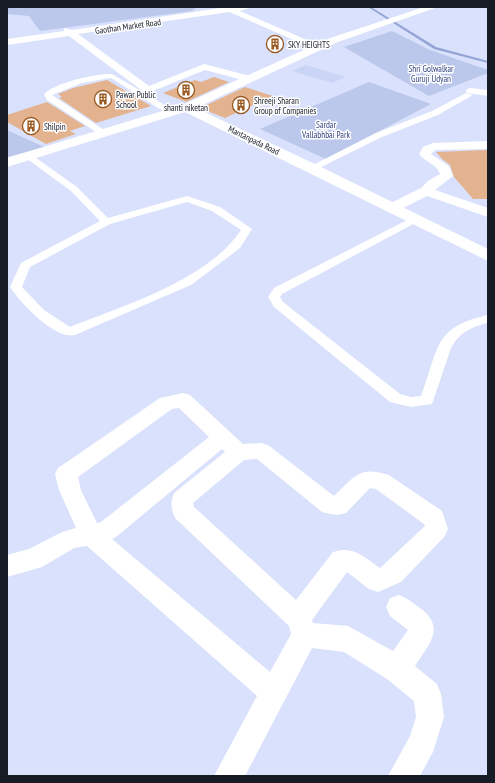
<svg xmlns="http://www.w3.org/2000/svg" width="495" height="783" viewBox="0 0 495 783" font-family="'PT Sans Narrow',sans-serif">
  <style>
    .built { fill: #cad4f4 }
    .green { fill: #bbc7eb }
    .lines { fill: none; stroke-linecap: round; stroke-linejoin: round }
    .stream { fill: #94a4d5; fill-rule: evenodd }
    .building { fill: #e3b38f }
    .pedestrian { fill: #fff; fill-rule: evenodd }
    .minor { fill: #fff; fill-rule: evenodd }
    .tertiary { fill: #fff; fill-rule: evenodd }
    .labels { text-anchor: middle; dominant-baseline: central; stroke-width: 3; stroke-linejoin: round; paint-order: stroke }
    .far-street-label { font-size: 9px; fill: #171b26; stroke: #fff }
    .far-poi-label { font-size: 9px; fill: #171b26; stroke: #fff; text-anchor: start }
    .far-park-label { font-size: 9px; fill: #32417e; stroke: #fff }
  </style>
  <rect width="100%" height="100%" fill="#d9e1fc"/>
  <!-- built -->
  <path class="built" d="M306 65 345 77 332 83 292 71Z"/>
  <!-- green -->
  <path class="green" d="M7 7H195L196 8 192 11 40 31 29 16 7 14Z
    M392 31 430 50 488 70V73L429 96 344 47Z
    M369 82 431 104 326 159 260 129Z
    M7 130 44 147 7 157Z"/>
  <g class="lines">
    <!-- stream -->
    <path class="stream" d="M368 7H371L436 47 488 61V63L434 49Z"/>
  </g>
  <!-- building -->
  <path class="building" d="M214 77 229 82 186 102 163 93 195 80 201 82Z
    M107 80 151 106 96 123 59 98 62 97 58 94 73 88Z
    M245 87 273 96 225 118 200 108Z
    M47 102 85 126 70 131 76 134 46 144 7 122V115Z
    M488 150V199H473L454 177 450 165 442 159 436 152Z"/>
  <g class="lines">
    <!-- pedestrian -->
    <path class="pedestrian" d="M112 74 175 111 176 113 169 115 111 78 82 83 52 95 107 132V136L104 137 47 100 44 94C57 82 94 74 112 74Z
      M466 93 473 95 438 115 382 137 315 170H309L307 168 376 133 432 111Z
      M29 153 77 187 108 218 187 196 220 207 252 229 240 248 191 285 75 335C54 340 20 302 10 287L21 263 100 221 71 191 26 158 25 156ZM187 202 212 211 241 230C208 280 125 305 70 327L44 310 22 287 30 267 110 224Z
      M415 216 419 217 420 219 419 221 282 294 280 297 283 302 400 394 411 397 421 396C439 350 432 327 488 315V323C471 327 460 332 451 348L432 404 411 407 390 402 274 307 268 297 274 288Z"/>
    <!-- minor -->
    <path class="minor" d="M227 7H252L240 11 323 47 321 49H315L229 12 78 34 149 86 204 64 254 77 255 79 250 82 205 70 148 93 144 92 69 36 7 45V39L64 31V28L72 30Z
      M471 88 488 90V96L467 93 466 91 467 89Z
      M488 141V149L435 150 431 154 449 166 453 176 435 190 488 208V217L427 196 397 211H387L385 208 387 205 421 188 428 181 440 174C438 165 425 162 419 154L423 147 433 143Z
      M183 393 190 395 243 444 261 443 268 445 334 496C354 477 359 465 389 475L442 511 448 529 445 536 401 582 378 592 369 589 347 572 312 620 313 623 348 626 393 651 408 630 390 616 386 607 390 598 399 595C407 598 413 603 420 608 447 628 428 645 415 666L437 684 441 694 444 717 433 752 420 776H388L410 736 416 717 414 701 387 679 344 652 312 648 245 776H214L257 696 87 546 74 548 42 567 7 577V555L29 549 62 532 76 528 59 490 55 474 58 468 160 398ZM179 408 209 437 101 522 97 523 81 490 78 477 172 409ZM222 449 225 452 174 493C170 502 171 509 175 518L289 626 291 634 270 672 112 539 116 537ZM257 459 322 512 330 514 338 515 346 513 370 488 376 489 424 524 425 526 380 568C364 557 353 545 333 552L296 600 194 507 193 503 244 460Z"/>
    <!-- tertiary -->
    <path class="tertiary" d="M424 7H438L338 42 196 108 317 165 488 249V261L185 112 7 167V158L182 105 330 38Z"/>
  </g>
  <!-- icons -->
  <defs>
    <g id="building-ring" transform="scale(0.9)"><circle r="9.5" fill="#fff" stroke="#9a5a22" stroke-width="1.5"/><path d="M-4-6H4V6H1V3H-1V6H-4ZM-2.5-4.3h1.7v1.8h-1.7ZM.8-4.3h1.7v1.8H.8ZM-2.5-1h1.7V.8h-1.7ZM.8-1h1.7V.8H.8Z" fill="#9a5a22"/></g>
  </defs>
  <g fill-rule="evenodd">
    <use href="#building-ring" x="275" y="44"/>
    <use href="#building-ring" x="186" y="90"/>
    <use href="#building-ring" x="103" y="99"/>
    <use href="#building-ring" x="241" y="105"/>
    <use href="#building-ring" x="31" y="126"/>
  </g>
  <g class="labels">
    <!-- far-street labels -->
    <g class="far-street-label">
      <text transform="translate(128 26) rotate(-8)">Gaothan Market Road</text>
      <text transform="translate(254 140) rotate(26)">Mantanpada Road</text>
    </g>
    <!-- far-poi labels -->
    <g class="far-poi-label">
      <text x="288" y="44">SKY HEIGHTS</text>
      <text x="116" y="94">Pawar Public<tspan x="116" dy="10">School</tspan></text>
      <text x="254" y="100">Shreeji Sharan<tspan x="254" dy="10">Group of Companies</tspan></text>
      <text x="186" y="107" text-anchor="middle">shanti niketan</text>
      <text x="44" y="126">Shilpin</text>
    </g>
    <!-- far-park labels -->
    <g class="far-park-label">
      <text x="431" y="68">Shri Golwalkar<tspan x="431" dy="10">Guruji Udyan</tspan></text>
      <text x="326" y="124">Sardar<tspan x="326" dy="10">Vallabhbai Park</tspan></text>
    </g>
  </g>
  <!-- border -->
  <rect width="495" height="783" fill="none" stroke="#171b26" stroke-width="16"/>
</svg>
